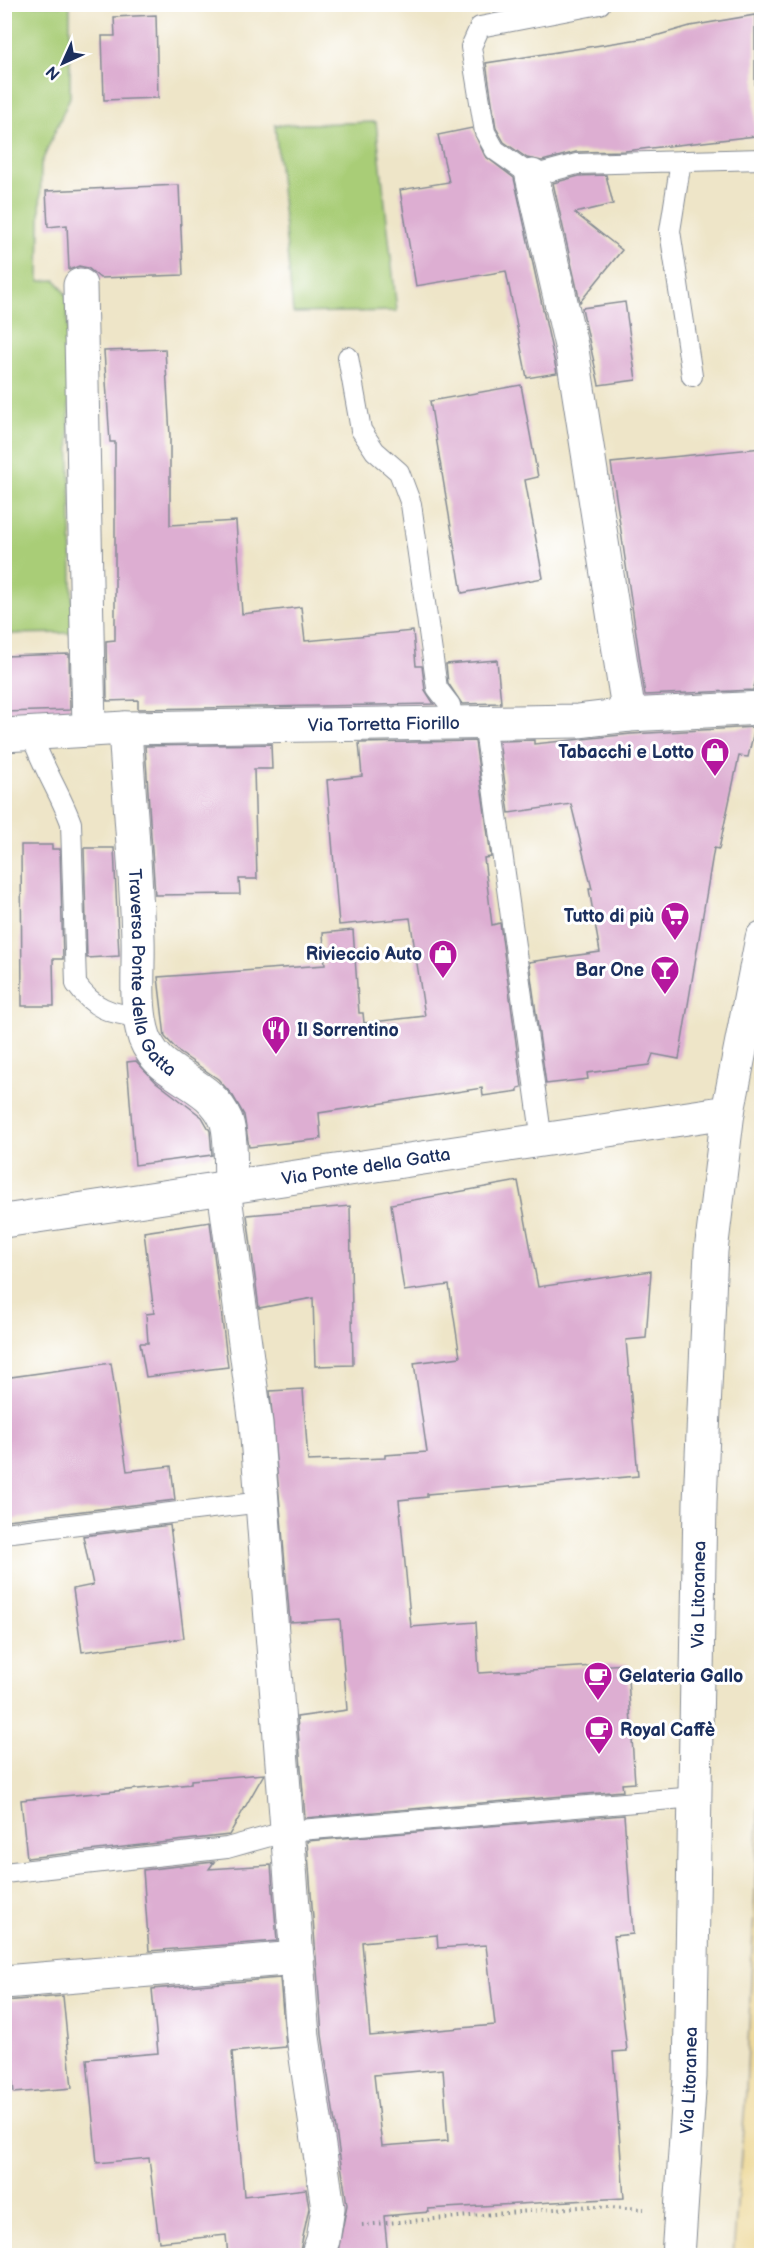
<svg xmlns="http://www.w3.org/2000/svg" width="766" height="2260" viewBox="0 0 766 2260" font-family="'Balsamiq Sans',sans-serif">
  <style>
    .green { fill: #a9cd77; stroke: #627e6a; stroke-width: 1.5 }
    .sand { fill: #eeda9e; stroke: #84847e; stroke-width: 1.5 }
    .building { fill: #ddaed2; fill-rule: evenodd }
    .lines { fill: none; stroke-linecap: round; stroke-linejoin: round }
    .lane-casing { stroke: #848a93; stroke-width: 22 }
    .street-casing { stroke: #848a93; stroke-width: 35 }
    .secondary-casing { stroke: #848a93; stroke-width: 35 }
    .path { stroke: #848a93; stroke-width: 4; stroke-dasharray: 1.5 4.5; stroke-linecap: butt }
    .lane { stroke: #fff; stroke-width: 20 }
    .street { stroke: #fff; stroke-width: 33 }
    .secondary { stroke: #fff; stroke-width: 33 }
    .labels { text-anchor: middle; dominant-baseline: central; stroke-width: 6; stroke-linejoin: round; paint-order: stroke }
    .street-label { font-size: 18px; fill: #1b2f5e; stroke: #fff }
    .poi-label { font-size: 18px; font-weight: bold; fill: #1b2f5e; stroke: #fff; text-anchor: end }
  </style>
  <rect width="100%" height="100%" fill="#fff"/>
  <filter id="ink" filterUnits="userSpaceOnUse"><feTurbulence type="fractalNoise" baseFrequency=".0167" numOctaves="2"/><feDisplacementMap in="SourceGraphic" scale="12" xChannelSelector="R" yChannelSelector="G"/><feConvolveMatrix kernelMatrix="1 2 1 2 8 2 1 2 1" color-interpolation-filters="sRGB"/></filter>
  <filter id="wash" filterUnits="userSpaceOnUse"><feTurbulence type="fractalNoise" baseFrequency=".008" numOctaves="4" result="noise"/><feDisplacementMap in="SourceGraphic" scale="24" xChannelSelector="R" yChannelSelector="G"/><feGaussianBlur stdDeviation="1.35" result="paint"/><feColorMatrix in="noise" values="0 0 0 0 0 0 0 0 0 0 0 0 0 0 0 0 0 1.4 0 .05"/><feComposite in="paint" operator="in"/></filter>
  <g filter="url(#wash)">
    <rect width="100%" height="100%" fill="#eee5c8"/>
    <!-- green -->
    <path class="green" d="M4 5H70V97L41 164 39 281 56 280 67 296 73 633 5 634Z
      M376 122 397 311 293 313 275 125Z"/>
    <!-- sand -->
    <path class="sand" d="M761 1754V2255H733L746 2091Z"/>
    <g id="blocks">
      <!-- building -->
      <path class="building" d="M156 15 158 98 104 100 102 36H115L114 17Z
        M755 15V136L625 151 576 152 542 161 527 158 504 142 496 128 486 63 652 37 690 26Z
        M472 128 485 156 514 178 557 373 527 378 506 271 416 286 400 190 449 182 438 135Z
        M606 175 613 204 575 213 622 250 580 302 553 183 579 176Z
        M179 185 183 275 100 278 88 268 79 266 69 270 67 225 48 227 46 191Z
        M625 302 636 380 599 385 582 308Z
        M165 349 170 436V525L236 521 242 614 301 607 305 641 413 631 416 666H422L425 690 434 704 138 709V700L107 701 106 641 115 640V442H110L104 351Z
        M521 385 538 477 525 480 543 578 462 593 430 401Z
        M762 448V661L753 690 645 695 611 463Z
        M69 654 70 710 4 712V656Z
        M497 660 501 703 462 704 448 683 446 664Z
        M755 727 748 757 739 756 719 849 714 848 679 1059 653 1054 649 1065 587 1073 588 1079 546 1084 529 962 600 952 589 889H592L571 804 509 813 499 741 534 740V744L631 734Z
        M475 741 491 857 484 858 492 925 500 923 522 1087 518 1088V1091L483 1096 482 1088 319 1113 321 1139 249 1147 244 1115 233 1096 218 1079 180 1053 165 1037 158 977 325 965 323 933 353 930 359 1013H363L364 1023 425 1016 410 918 339 925 327 780 362 776 359 743Z
        M271 744 272 769H254L257 879H239L240 894 155 895 145 746Z
        M21 845H52V849H60L63 959H53L54 1006H22Z
        M84 848H114L119 956 87 958Z
        M136 1061 156 1082 202 1117 210 1131 212 1155 135 1165 127 1062Z
        M518 1181 538 1287 651 1271 646 1338 626 1340 638 1476 427 1494V1497L399 1500 411 1627 476 1622 479 1673 627 1664 635 1783 622 1784 623 1791 305 1818 297 1717 347 1710 344 1670 340 1619 290 1622 270 1391 303 1389 308 1461 385 1458V1455L427 1452 414 1363 460 1357 449 1285 404 1291 391 1204Z
        M350 1206 353 1365 315 1366 313 1298 259 1308 247 1215Z
        M210 1222 228 1367 146 1377 140 1343H148L146 1314 154 1313 144 1232Z
        M111 1363 127 1471 171 1466 175 1500 7 1520 4 1502V1378Z
        M170 1525 184 1638 82 1652 73 1589 93 1585 83 1536Z
        M264 1774 229 1835 27 1858 21 1800 191 1784V1780Z
        M624 1815 633 1934 614 1936 627 2051 613 2052 624 2198 428 2209 429 2212 384 2216 388 2256H337L347 2205 322 2035 307 1841ZM437 1935 438 1948 486 1945 495 2025 370 2036 362 1942ZM443 2069 448 2141 382 2146 374 2075Z
        M214 1862 209 1869 271 1865 277 1941 149 1951 143 1870Z
        M280 1978 286 2047 232 2052 244 2196 306 2189 309 2208 299 2256H228L226 2235 159 2242 149 2158 97 2163 87 2059 158 2053 152 1989Z
        M63 1996 72 2088 14 2093 5 2001Z"/>
    </g>
  </g>
  <g filter="url(#ink)">
    <use href="#blocks" fill-opacity="0" stroke="#848a93" stroke-width="1.5"/>
    <g class="lines">
      <!-- lane casing -->
      <g class="lane-casing">
        <path id="lane" d="M600 4 480 27 471 47 485 132 495 150 532 176 577 164 762 159
          M681 161 670 231 692 376
          M348 357 361 430 375 451 399 472 411 504 437 688 450 705 453 722
          M484 722 542 1141
          M31 733C41 765 60 792 71 823L76 984C93 1008 110 1014 140 1017
          M4 1533 262 1502
          M4 1873 227 1848 288 1831 696 1797"/>
      </g>
      <!-- street casing -->
      <g class="street-casing">
        <g id="street">
          <path d="M532 176 572 350 629 715"/>
          <path d="M80 285 89 729"/>
          <path id="s1" d="M125 728C129 798 136 868 138 938 139 968 135 1000 142 1029 153 1079 207 1076 226 1120 232 1136 230 1170 231 1188"/>
          <path id="s2" d="M4 735 125 728 578 721 629 715 762 708"/>
          <path d="M224 1189 256 1424 303 2037 328 2208 323 2240 317 2256"/>
          <path id="s3" d="M4 1221 728 1112"/>
          <path d="M4 1982 297 1958"/>
        </g>
      </g>
      <!-- secondary casing -->
      <g class="secondary-casing">
        <g id="secondary">
          <path id="s4" d="M678 2256 690 2077 700 1502 711 1251 728 1112 762 938"/>
        </g>
      </g>
      <!-- path -->
      <path class="path" d="M362 2225 591 2206 644 2209"/>
      <!-- lane -->
      <use href="#lane" class="lane"/>
      <!-- street -->
      <use href="#street" class="street"/>
      <!-- secondary -->
      <use href="#secondary" class="secondary"/>
    </g>
  </g>
  <!-- icons -->
  <defs>
    <g id="shop-pin" transform="scale(1.5)"><path d="M0 17L-7.5 6A9.5 9.5 0 1 1 7.5 6Z" fill="#b5179e" stroke="#fff"/><path d="M-5-2.5h2.3a2.7 3.5 0 0 1 5.4 0H5L5.5 6h-11ZM-1.5-2.5h3a1.5 2.3 0 0 0-3 0Z" fill="#fff"/></g>
    <g id="supermarket-pin" transform="scale(1.5)"><path d="M0 17L-7.5 6A9.5 9.5 0 1 1 7.5 6Z" fill="#b5179e" stroke="#fff"/><path d="M-6-5.5h2.5l.6 2H6L4.5 2H-2.5L-4.4-4H-6ZM-1.5 3.2a1.3 1.3 0 1 0 .1 0ZM3 3.2a1.3 1.3 0 1 0 .1 0Z" fill="#fff"/></g>
    <g id="bar-pin" transform="scale(1.5)"><path d="M0 17L-7.5 6A9.5 9.5 0 1 1 7.5 6Z" fill="#b5179e" stroke="#fff"/><path d="M-6-5H6L.8 .8V4.5H3.5V6h-7V4.5H-.8V.8Z" fill="#fff"/></g>
    <g id="restaurant-pin" transform="scale(1.5)"><path d="M0 17L-7.5 6A9.5 9.5 0 1 1 7.5 6Z" fill="#b5179e" stroke="#fff"/><path d="M-5-6h1v4h1v-4h1v4h1v-4h1v5L-1.5 .5V6h-2V.5L-5-1ZM5-6V6H3V1.5H1.5Q1.5-4 5-6Z" fill="#fff"/></g>
    <g id="cafe-pin" transform="scale(1.5)"><path d="M0 17L-7.5 6A9.5 9.5 0 1 1 7.5 6Z" fill="#b5179e" stroke="#fff"/><path d="M-5.5-4.5H6V0H3Q3 3.5 0 3.5H-2.5Q-5.5 3.5-5.5 0ZM3-3.2v2h1.7v-2ZM-6 4.5H4V6H-6Z" fill="#fff"/></g>
  </defs>
  <g fill-rule="evenodd">
    <use href="#shop-pin" x="715" y="752"/>
    <use href="#supermarket-pin" x="675" y="916"/>
    <use href="#shop-pin" x="443" y="954"/>
    <use href="#bar-pin" x="665" y="970"/>
    <use href="#restaurant-pin" x="276" y="1030"/>
    <use href="#cafe-pin" x="598" y="1676"/>
    <use href="#cafe-pin" x="599" y="1730"/>
  </g>
  <g class="labels">
    <!-- street labels -->
    <g class="street-label">
      <text stroke="none"><textPath href="#s2" startOffset="380">Via Torretta Fiorillo</textPath></text>
      <text stroke="none"><textPath href="#s1" startOffset="249">Traversa Ponte della Gatta</textPath></text>
      <text stroke="none"><textPath href="#s3" startOffset="366">Via Ponte della Gatta</textPath></text>
      <text stroke="none"><textPath href="#s4" startOffset="662">Via Litoranea</textPath></text>
      <text stroke="none"><textPath href="#s4" startOffset="176">Via Litoranea</textPath></text>
    </g>
    <!-- poi labels -->
    <g class="poi-label">
      <text x="694" y="752">Tabacchi e Lotto</text>
      <text x="654" y="916">Tutto di più</text>
      <text x="422" y="954">Rivieccio Auto</text>
      <text x="644" y="970">Bar One</text>
      <text x="297" y="1030" text-anchor="start">Il Sorrentino</text>
      <text x="619" y="1676" text-anchor="start">Gelateria Gallo</text>
      <text x="620" y="1730" text-anchor="start">Royal Caffè</text>
    </g>
  </g>
  <!-- margin -->
  <rect width="766" height="2260" fill="none" stroke="#fff" stroke-width="24"/>
  <!-- north arrow -->
  <g transform="translate(63 63) rotate(225)" stroke="#ffffff" stroke-width="4.5" paint-order="stroke">
  <path d="M0-4.5L10 22L0 15L-10 22Z" fill="#1b2f5e"/>
  <text y="-9" font-size="16" font-weight="bold" text-anchor="middle" fill="#1b2f5e">N</text>
  </g>
</svg>
